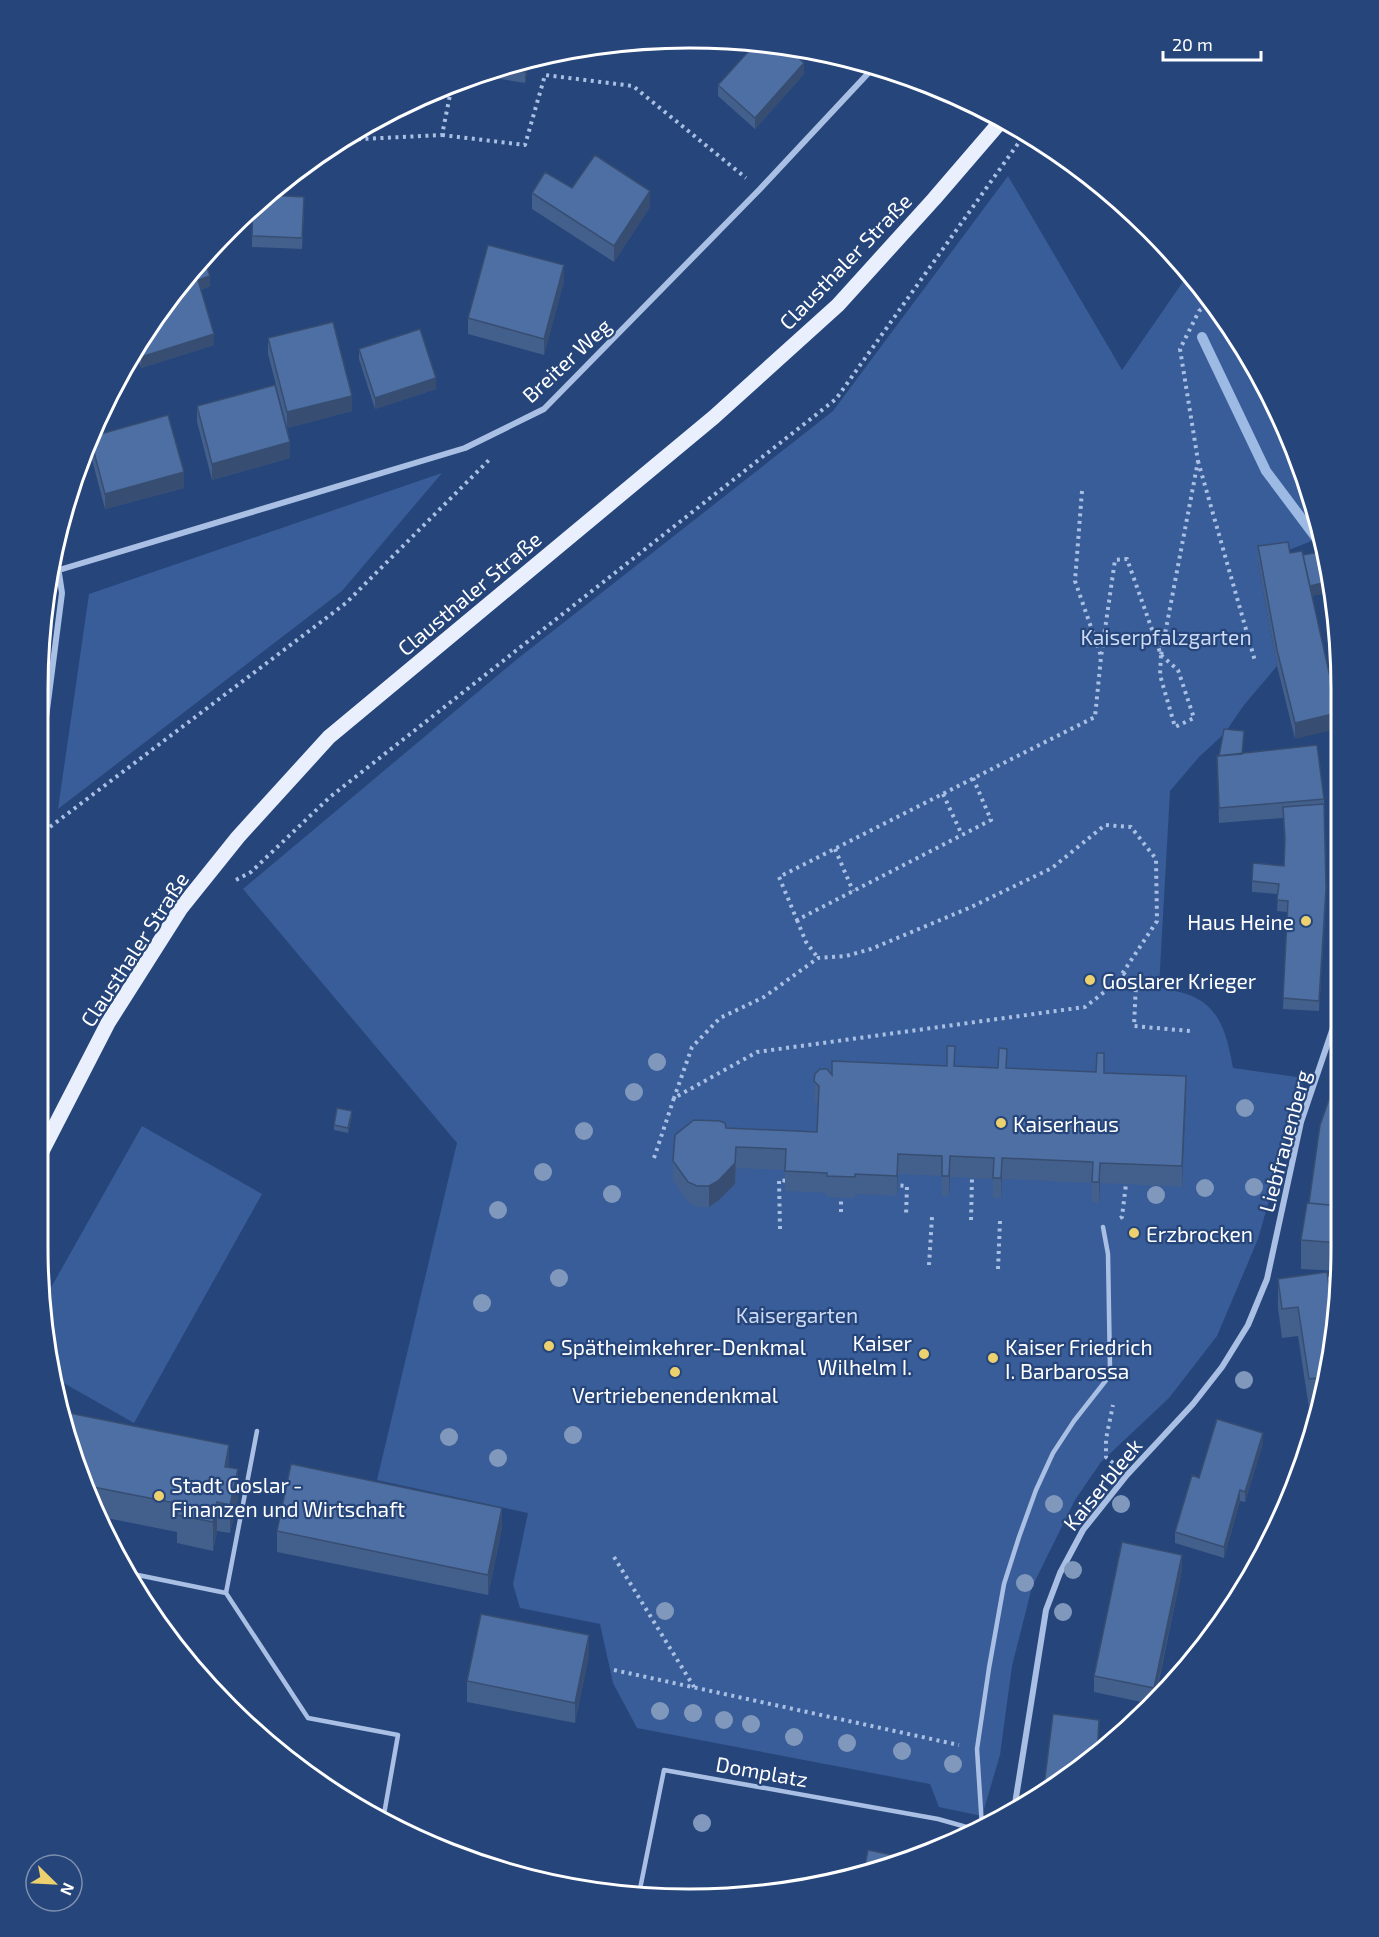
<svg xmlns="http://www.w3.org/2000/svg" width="1379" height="1937" viewBox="0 0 1379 1937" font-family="'Exo 2',sans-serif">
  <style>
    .green { fill: #395d98 }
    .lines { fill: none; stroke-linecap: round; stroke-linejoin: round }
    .stream { stroke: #9dbae4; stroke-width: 10 }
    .path { stroke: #a9c0e4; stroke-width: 4; stroke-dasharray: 3 4.5; stroke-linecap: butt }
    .service { stroke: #a9c0e4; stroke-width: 4.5 }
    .minor { stroke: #a9c0e4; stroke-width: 6 }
    .primary { stroke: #e9effc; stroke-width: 15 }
    .tree { fill: #8198bd }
    .wall { fill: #435f8c }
    .shaded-wall { fill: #374e72 }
    .building { fill: #4e6fa3; stroke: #374e72; stroke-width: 1.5 }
    .poi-dot { fill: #edd16e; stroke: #26457a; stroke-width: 2 }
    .labels { text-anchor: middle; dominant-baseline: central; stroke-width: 4.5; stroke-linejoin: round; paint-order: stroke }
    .street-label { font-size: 21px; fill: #fff; stroke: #26457a }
    .park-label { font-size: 21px; fill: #ccdbf3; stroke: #26457a }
    .poi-label { font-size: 21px; fill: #fff; stroke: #26457a; text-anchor: start }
    .rim { fill: none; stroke: #fff; stroke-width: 3 }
  </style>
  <rect width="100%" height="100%" fill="#26457a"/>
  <!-- green -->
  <path class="green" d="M1008 176 1122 370 1189 273 1274 401 1319 520 1322 537 1258 562 1277 666 1244 705 1224 734 1199 757 1170 791 1159 987C1170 990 1185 992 1196 998 1223 1012 1228 1041 1233 1068L1304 1078 1258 1239 1217 1336 1169 1398 1101 1462 1075 1500 1032 1587 1012 1666 1000 1755 982 1816 939 1807 930 1784 637 1728 613 1683 600 1624 520 1608 513 1584 528 1513 377 1480 457 1143 243 889 516 660 833 411Z
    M442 473 342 591 58 809 89 594Z
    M142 1126 262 1194 134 1423 55 1378 44 1300Z"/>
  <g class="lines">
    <!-- stream -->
    <path class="stream" d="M1202 337 1266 471 1317 539 1326 562"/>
    <!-- path -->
    <path class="path" d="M442 135 525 145 545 75 633 86 746 178
      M343 140 442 135 452 85
      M1198 461 1255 661
      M1082 491 1075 581 1101 656
      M1161 655 1178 670 1194 718 1175 727 1160 675Z
      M973 778 991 820 797 920 779 877C884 824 989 770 1095 717L1101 657 1115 560 1127 559 1161 655 1198 461 1180 349 1199 311 1209 303
      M943 794 962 835
      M38 836 346 603 489 460
      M835 849 853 891
      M236 880 251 872 330 797 836 399 1022 138
      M797 920 806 942 818 958
      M1123 973 1136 983 1134 1026 1190 1031
      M654 1158 674 1098 757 1052 1085 1007 1116 983 1157 921 1156 859 1131 827 1105 825 1052 868 969 908 871 949 846 956 818 958 764 997 720 1018 692 1047 674 1098
      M893 1185 907 1186 906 1216
      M841 1212V1197
      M1120 1218 1122 1217 1126 1184
      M971 1220 972 1178
      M780 1229 779 1180 788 1181
      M929 1265 932 1217
      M998 1269 1000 1221
      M1113 1463 1106 1457V1439L1113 1405
      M614 1557 694 1687
      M614 1670 959 1745"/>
    <!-- service -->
    <path class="service" d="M128 1573 226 1593 308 1718 398 1735 383 1820
      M226 1593 257 1431
      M982 1827 977 1749 989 1668 1004 1584 1019 1537 1036 1490 1053 1453 1074 1421 1107 1379 1110 1369 1108 1254 1103 1227
      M639 1894 664 1770 938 1819 977 1830"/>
    <!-- minor -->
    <path class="minor" d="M49 573 465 448 544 409 760 189 875 66
      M38 780 62 593 55 547
      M1321 1280H1340
      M1014 1810 1046 1610 1060 1573 1083 1530 1127 1475 1193 1404 1222 1367 1248 1325 1267 1279 1301 1122 1338 1013"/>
    <!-- primary -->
    <path class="primary" d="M38 1159 108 1023 181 908 238 837 329 737 714 417 838 305 934 199 1002 120"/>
  </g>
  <!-- trees -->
  <g class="tree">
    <circle cx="657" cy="1062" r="9"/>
    <circle cx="634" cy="1092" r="9"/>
    <circle cx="1245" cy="1108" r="9"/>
    <circle cx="584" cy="1131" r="9"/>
    <circle cx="543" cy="1172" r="9"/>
    <circle cx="1254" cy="1187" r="9"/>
    <circle cx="1205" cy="1188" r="9"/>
    <circle cx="612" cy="1194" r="9"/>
    <circle cx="1156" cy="1195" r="9"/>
    <circle cx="498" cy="1210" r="9"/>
    <circle cx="559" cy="1278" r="9"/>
    <circle cx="482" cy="1303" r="9"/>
    <circle cx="1244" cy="1380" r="9"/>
    <circle cx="573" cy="1435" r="9"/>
    <circle cx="449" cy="1437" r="9"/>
    <circle cx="498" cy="1458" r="9"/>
    <circle cx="1054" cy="1504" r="9"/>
    <circle cx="1121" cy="1504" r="9"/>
    <circle cx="1073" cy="1570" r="9"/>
    <circle cx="1025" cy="1583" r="9"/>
    <circle cx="665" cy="1611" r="9"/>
    <circle cx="1063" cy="1612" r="9"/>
    <circle cx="660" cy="1711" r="9"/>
    <circle cx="693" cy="1713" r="9"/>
    <circle cx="724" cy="1720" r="9"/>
    <circle cx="751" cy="1724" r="9"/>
    <circle cx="794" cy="1737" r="9"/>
    <circle cx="847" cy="1743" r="9"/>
    <circle cx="902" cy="1751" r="9"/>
    <circle cx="953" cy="1764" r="9"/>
    <circle cx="702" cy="1823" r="9"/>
  </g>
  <!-- wall -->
  <path class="wall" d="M529 61 525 83 477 75V74L480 72Z
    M804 74 755 129 718 96V85Z
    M427 96 425 105 413 102Z
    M572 188 650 207 614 262 532 209V193Z
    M304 208 302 249 252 247V236Z
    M1131 214 1141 223 1131 217Z
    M199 260 210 286 201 290 214 345 141 368 136 349 173 296 177 295 176 292Z
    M564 281 544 355 468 334V318Z
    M268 338 352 411 287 428 268 354Z
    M359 349 436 389 375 409 359 359Z
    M197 406 290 458 212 480 197 422Z
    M90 437 184 488 105 509 90 452Z
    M1258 546 1303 555 1325 551 1333 591 1312 596 1295 739 1277 666 1258 562Z
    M1244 737 1242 754 1324 799 1326 899 1319 1011 1283 1009 1287 912 1277 911 1278 894 1252 892V881L1284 866 1285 845 1283 818 1219 823 1217 756H1219Z
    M955 1066 1104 1073 1186 1097 1182 1187 1100 1183 1099 1203 1092 1202V1183L1002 1179 1001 1198H993V1179L950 1177 949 1196H942V1176L898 1174 897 1196 855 1194V1198L827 1197V1193L785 1191V1170L736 1168 735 1184 718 1201 709 1207H697L688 1202 673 1181V1161L726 1128 817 1132 818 1105 814 1101 815 1074 832 1075Z
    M1339 1096 1340 1271 1301 1269V1240L1309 1203Z
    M352 1116 348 1133 334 1130V1125Z
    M1278 1279 1330 1294 1340 1293 1321 1406 1309 1408 1298 1336 1282 1338 1278 1308Z
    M60 1417 229 1467 238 1498 230 1533 217 1531 213 1551 177 1543V1532L97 1516 87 1497Z
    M1263 1443 1245 1502 1240 1501 1224 1558 1175 1543V1532L1199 1478Z
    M502 1528 488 1595 277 1552V1531Z
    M1182 1570 1155 1700 1151 1704 1094 1692V1676Z
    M589 1655 575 1723 467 1702V1681Z"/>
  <!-- shaded-wall -->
  <path class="shaded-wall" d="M527 61H529L525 83V72Z
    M804 63V74L755 129V118Z
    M650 191V207L614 262V246Z
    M564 265V281L544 355V339Z
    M210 276V286L198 291V280Z
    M214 334V345L141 368V357Z
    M436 378V389L375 409V398Z
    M352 396V411L287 428V412Z
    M290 442V458L212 480V464Z
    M184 472V488L105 509V494Z
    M1331 581 1333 591 1308 597V586Z
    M1337 713V729L1295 739V723Z
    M1326 888V899L1319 1011V1001Z
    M1186 1076V1097L1182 1187V1166Z
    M352 1111V1116L348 1133V1128Z
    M736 1147 735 1184 718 1201 709 1207V1186Z
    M898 1154V1174L897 1196V1176Z
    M950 1156V1177L949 1196V1176Z
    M1002 1158V1179L1001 1198V1178Z
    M1100 1163V1183L1099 1203V1182Z
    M1263 1433V1443L1245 1502V1492Z
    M229 1445V1474L225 1467Z
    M238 1469V1498L230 1533V1505Z
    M1240 1490V1501L1224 1558V1547Z
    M217 1502V1531L213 1551V1522Z
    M502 1508V1528L488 1595V1575Z
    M1182 1555V1570L1154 1701V1688Z
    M589 1635V1655L575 1723V1703Z"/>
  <!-- building -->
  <path class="building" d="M756 43 787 48 804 63 755 118 718 85Z
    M527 61 525 72 499 68Z
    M595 155 650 191 614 246 532 193 545 172 572 188Z
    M265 195 304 197 302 238 252 236 253 206Z
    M488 245 564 265 544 339 468 318Z
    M204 258 210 276 198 280 214 334 141 357 138 346 173 296 178 295V290L199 260Z
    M333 322 352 396 287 412 268 338Z
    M420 329 436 378 375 398 359 349Z
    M275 385 290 442 212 464 197 406Z
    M168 415 184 472 105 494 90 437Z
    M1288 542 1290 553 1302 551 1336 704 1337 713 1295 723 1277 650 1258 546Z
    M1325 551 1331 581 1310 586 1303 555Z
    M1224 729 1244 731 1242 754 1219 756Z
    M1317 745 1324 799 1219 808 1217 756Z
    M1324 804 1326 888 1319 1001 1283 998 1288 901 1277 900 1279 884 1252 881 1253 863 1284 866 1285 838 1283 807Z
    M947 1046H955L954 1066 998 1068 999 1048 1007 1049 1006 1068 1096 1072 1097 1053H1104V1073L1186 1076 1182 1166 1100 1163 1099 1182H1092L1093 1162 1002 1158 1001 1178H993L994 1158 950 1156 949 1176H942V1156L898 1154 897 1176 855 1174V1177L827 1176V1173L785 1171 786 1149 736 1147 735 1163 718 1181 709 1186H697L688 1182 673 1161 675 1135 694 1120 720 1121 725 1123 726 1128 817 1132 819 1086 814 1081 815 1074 820 1069H827L832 1075V1061L947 1066Z
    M1331 1094 1339 1096 1340 1206 1309 1203 1320 1125Z
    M337 1108 352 1111 348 1128 334 1125Z
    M1307 1203 1340 1206V1243L1301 1240Z
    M1327 1272 1334 1324 1326 1377 1309 1379 1298 1307 1282 1309 1278 1279Z
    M1340 1293 1335 1319H1334L1330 1294Z
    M59 1411 229 1445 225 1467 238 1469 230 1505 217 1502 213 1522 177 1515 180 1504 83 1485 60 1417Z
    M1217 1419 1263 1433 1245 1492 1240 1490 1224 1547 1175 1532 1192 1475 1199 1478Z
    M291 1464 502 1508 488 1575 277 1531Z
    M1122 1542 1182 1555 1154 1688 1094 1676Z
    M481 1614 589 1635 575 1703 467 1681Z
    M1053 1714 1099 1720 1097 1755 1051 1790 1043 1794Z
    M868 1850 907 1858 864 1870Z"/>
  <!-- markers -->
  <g class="poi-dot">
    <circle cx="1306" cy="921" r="6"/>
    <circle cx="1090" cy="980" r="6"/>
    <circle cx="1001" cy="1123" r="6"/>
    <circle cx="1134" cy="1233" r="6"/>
    <circle cx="549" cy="1346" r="6"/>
    <circle cx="924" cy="1354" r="6"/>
    <circle cx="993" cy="1358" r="6"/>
    <circle cx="675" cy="1372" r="6"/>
    <circle cx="159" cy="1496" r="6"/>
  </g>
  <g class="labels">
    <!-- street labels -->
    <g class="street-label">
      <text transform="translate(845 261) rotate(-46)">Clausthaler Straße</text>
      <text transform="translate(566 360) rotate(-43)">Breiter Weg</text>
      <text transform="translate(469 593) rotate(-40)">Clausthaler Straße</text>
      <text transform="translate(134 949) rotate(-57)">Clausthaler Straße</text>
      <text transform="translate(1284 1141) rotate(-75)">Liebfrauenberg</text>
      <text transform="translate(1102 1484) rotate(-51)">Kaiserbleek</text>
      <text transform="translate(762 1771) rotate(10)">Domplatz</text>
    </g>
    <!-- park labels -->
    <g class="park-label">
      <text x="1166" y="636">Kaiserpfalzgarten</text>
      <text x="797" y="1314">Kaisergarten</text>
    </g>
    <!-- poi labels -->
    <g class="poi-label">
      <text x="1294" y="921" text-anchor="end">Haus Heine</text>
      <text x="1102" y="980">Goslarer Krieger</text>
      <text x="1013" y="1123">Kaiserhaus</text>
      <text x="1146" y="1233">Erzbrocken</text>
      <text x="912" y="1342" text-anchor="end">Kaiser<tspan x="912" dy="24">Wilhelm I.</tspan></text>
      <text x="561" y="1346">Spätheimkehrer-Denkmal</text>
      <text x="1005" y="1346">Kaiser Friedrich<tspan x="1005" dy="24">I. Barbarossa</tspan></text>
      <text x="675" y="1394" text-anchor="middle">Vertriebenendenkmal</text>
      <text x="171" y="1484">Stadt Goslar -<tspan x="171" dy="24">Finanzen und Wirtschaft</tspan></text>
    </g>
  </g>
  <!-- crop -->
  <path d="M0 0H1379V1937H0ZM689 48H690A641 641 0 0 1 1331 689V1248A641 641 0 0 1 690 1889H689A641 641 0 0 1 48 1248V689A641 641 0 0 1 689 48Z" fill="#26457a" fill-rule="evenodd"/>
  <path class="rim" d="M689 48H690A641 641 0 0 1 1331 689V1248A641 641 0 0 1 690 1889H689A641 641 0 0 1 48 1248V689A641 641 0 0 1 689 48Z"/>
  <!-- north arrow -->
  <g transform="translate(54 1883) rotate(114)"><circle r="28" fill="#26457a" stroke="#7d8faf" stroke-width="1.5"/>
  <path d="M0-4.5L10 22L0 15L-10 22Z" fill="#edd16e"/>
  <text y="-9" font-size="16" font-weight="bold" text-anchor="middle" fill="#ffffff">N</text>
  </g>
  <!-- scale -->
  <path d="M1163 51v9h98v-9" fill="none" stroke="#ffffff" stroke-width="3"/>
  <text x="1172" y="51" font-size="18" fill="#ffffff" stroke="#26457a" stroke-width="4.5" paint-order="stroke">20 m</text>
</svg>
